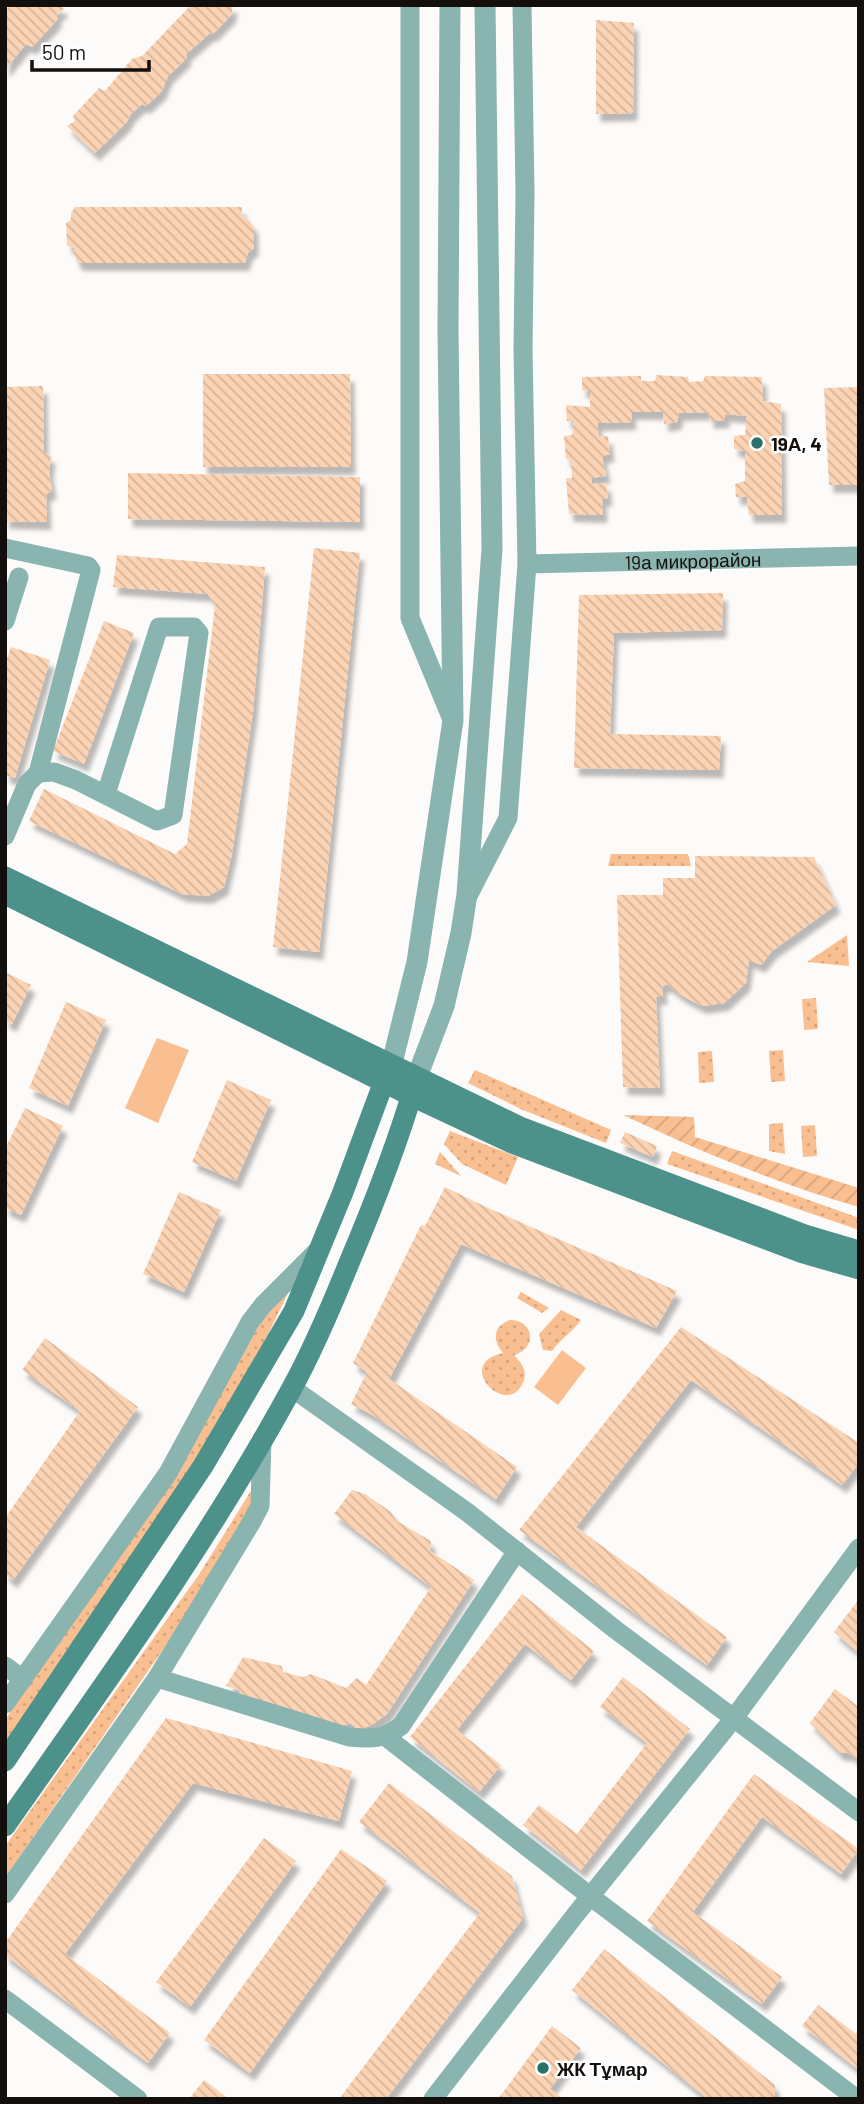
<svg xmlns="http://www.w3.org/2000/svg" width="864" height="2104" viewBox="0 0 864 2104" font-family="Barlow,sans-serif">
  <style>
    .grass { fill: url(#grass-dots) }
    .park { fill: #fabf91 }
    .garden { fill: url(#garden-furrows) }
    .building { fill: url(#building-back-hatch); filter: url(#shadow) }
    .lines { fill: none; stroke-linecap: round; stroke-linejoin: round }
    .minor { stroke: #89b4af; stroke-width: 19 }
    .tertiary { stroke: #89b4af; stroke-width: 21 }
    .secondary { stroke: #4c918a; stroke-width: 21 }
    .poi-dot { fill: #29716b; stroke: #fff; stroke-width: 2.5 }
    .labels { text-anchor: middle; dominant-baseline: central; stroke-width: 5; stroke-linejoin: round; paint-order: stroke }
    .poi-label { font-size: 19px; font-weight: bold; fill: #130f0c; stroke: #fff; text-anchor: start }
    .street-label { font-size: 19px; fill: #130f0c; stroke: #fff }
  </style>
  <defs>
    <pattern id="grass-dots" width="8" height="8" patternUnits="userSpaceOnUse" patternTransform="scale(1.75)"><rect width="8" height="8" fill="#fabf91"/><path d="M2 2h.1M6 6h.1" fill="none" stroke="#d5a37c" stroke-width="1.8" stroke-linecap="round"/></pattern>
    <pattern id="garden-furrows" width="10" height="10" patternUnits="userSpaceOnUse" patternTransform="scale(1.75)"><rect width="10" height="10" fill="#fabf91"/><path d="M-1 1l2-2M0 10L10 0M9 11l2-2" fill="none" stroke="#d5a37c"/></pattern>
    <pattern id="building-back-hatch" width="6" height="6" patternUnits="userSpaceOnUse" patternTransform="scale(1.75)"><rect width="6" height="6" fill="#fcd3b3"/><path d="M-1 5l2 2M0 0l6 6M5-1l2 2" fill="none" stroke="#d7b499"/></pattern>
    <filter id="shadow"><feDropShadow dx="4.5" dy="8" stdDeviation="2" flood-color="#0004"/></filter>
  </defs>
  <rect width="100%" height="100%" fill="#fdfbf9"/>
  <!-- grass -->
  <path class="grass" d="M611 854H688L691 866H608Z
    M847 935 849 966 807 962Z
    M816 998 818 1029 804 1030 802 999Z
    M783 1050 785 1081 771 1082 769 1051Z
    M712 1051 714 1082 699 1083 698 1052Z
    M475 1070 611 1130 606 1143 523 1110 468 1083Z
    M783 1123 785 1154 769 1151V1124Z
    M815 1125 817 1156 803 1157 801 1126Z
    M450 1131 518 1157 506 1185 462 1164 444 1144Z
    M672 1151 859 1218V1230L667 1164Z
    M440 1152 461 1176 435 1164Z
    M289 1291 257 1357 200 1461 5 1745V1720L182 1461 262 1320Z
    M521 1292 549 1308 542 1313 517 1298Z
    M561 1310 581 1320C572 1333 561 1338 552 1351L543 1350 539 1334Z
    M510 1320C535 1320 537 1349 514 1355 521 1362 527 1370 524 1380 510 1422 451 1364 503 1353 492 1340 493 1326 510 1320Z
    M254 1486 249 1517 193 1606 5 1878V1846L200 1573Z"/>
  <!-- park -->
  <path class="park" d="M157 1038 189 1050 158 1123 125 1108Z
    M562 1350 586 1368 558 1405 534 1387Z"/>
  <!-- garden -->
  <path class="garden" d="M623 1115 694 1117 695 1137 859 1188V1207C778 1184 699 1151 623 1115Z"/>
  <!-- building -->
  <path class="building" d="M11 5H60L64 9 56 15 58 19 32 47 26 44 5 70V11Z
    M191 5H233L232 14 214 33 209 34 186 54 187 58 168 76 162 91 146 106 142 104 131 114 126 123 95 153 67 126 75 121 73 116 99 88 105 91 132 59 142 56Z
    M596 20 634 23 633 113 596 114Z
    M75 207H242V216L249 220 254 227V248L248 253 245 263H78L74 255V248L67 245 66 223 71 220V213Z
    M203 374H350L351 467H203Z
    M656 375 688 377 689 382 703 381 705 376 762 377 763 401 781 404 782 515H749L747 497H736L735 484 745 481V451L734 449V436L745 435 747 416 725 414V420L710 421 708 412 679 413 677 422 664 424 663 412H631L632 422 597 423 599 437 608 436 610 454 602 456 606 476 591 478 592 484 606 483 608 498 602 499 603 515 569 514 566 478H572L571 460 566 459 564 436 572 435 574 421H567L566 405 590 407V391L582 390V377L641 376V381H655Z
    M43 386 44 453 51 456 49 472 52 491 46 494 47 522 5 521V387Z
    M859 387V485H829L824 388Z
    M128 473 360 477V522L128 519Z
    M314 548 360 553 319 952 273 947Z
    M117 555 265 567 253 712 232 854 224 887 208 896 182 894 29 821 44 789 175 854 187 844 215 605 208 594 113 587Z
    M723 593 722 630 614 633 610 734 721 736 719 770 574 768 579 595Z
    M104 621 134 633 84 764 53 751Z
    M11 647 50 660 15 778 5 775V665Z
    M695 856 814 857 836 905 772 951 761 965 749 960 746 983 724 1003 702 1006 681 995 667 984 662 987 663 997H656L660 1088 623 1087 617 895H663V878H695Z
    M5 972 31 985 12 1024 5 1020Z
    M66 1002 106 1020 68 1106 29 1088Z
    M227 1080 271 1100 236 1181 192 1162Z
    M25 1108 63 1126 21 1215 5 1208V1149Z
    M625 1132 657 1146 653 1157 620 1143Z
    M445 1187 486 1207 677 1291 656 1328 461 1244 389 1379 517 1467 496 1499 371 1414 351 1404 367 1372 353 1363 421 1225 425 1226Z
    M179 1192 221 1210 184 1292 143 1274Z
    M681 1327 859 1443V1463L842 1485 691 1380 576 1527 727 1637 707 1665 519 1530Z
    M45 1338 138 1407 13 1580 5 1574V1518L80 1411 22 1370Z
    M352 1490 365 1494 391 1512 397 1521 431 1541 430 1551 474 1580 387 1714 373 1724 359 1730 350 1723 342 1726 242 1698 239 1690 226 1686 243 1657 282 1666 283 1672 303 1677 311 1674 346 1688 357 1678 366 1685 431 1587 334 1514Z
    M522 1594 594 1651 571 1680 525 1644 457 1730 501 1765 479 1792 410 1737Z
    M859 1599V1653L834 1632Z
    M623 1677 690 1729 581 1870 523 1825 539 1805 577 1834 647 1743 600 1707Z
    M835 1689 859 1707V1760L848 1753H840L810 1723Z
    M166 1718 352 1771 339 1821 193 1783 65 1954 170 2033 148 2063 5 1955V1943Z
    M754 1774 859 1849 841 1874 762 1817 693 1912 782 1977 762 2004 647 1921Z
    M389 1783 512 1876 523 1918 386 2099H339L480 1913 359 1822Z
    M264 1838 296 1861 190 2007 156 1982Z
    M341 1849 387 1881 250 2073 204 2040Z
    M604 1949 775 2085V2099H708L572 1990Z
    M818 2005 856 2034 859 2030V2070L802 2026Z
    M552 2026 581 2048 550 2089 564 2099H498Z
    M204 2080 229 2099H189Z"/>
  <g class="lines">
    <!-- minor -->
    <g class="minor">
      <path d="M410 5V618L451 717"/>
      <path d="M5 548 88 566 91 570 38 773 27 784 5 836"/>
      <path id="s1" d="M527 564 859 556"/>
      <path d="M5 621 19 577"/>
      <path d="M38 773 54 772 76 780 157 821 173 815 199 633 194 627H159L106 794"/>
      <path d="M467 898 508 818 527 564 523 350 525 193 522 5"/>
      <path d="M292 1388 467 1512 616 1630 859 1812"/>
      <path d="M5 1666 23 1679"/>
      <path d="M157 1678 349 1737C372 1739 382 1740 401 1726L517 1551"/>
      <path d="M5 1704 168 1473 250 1322 263 1305 319 1249"/>
      <path d="M386 1737 590 1896 857 2099"/>
      <path d="M5 1894 157 1678 251 1523 260 1506 262 1439"/>
      <path d="M5 1999 138 2099"/>
      <path d="M433 2099 576 1914 734 1718 859 1548"/>
    </g>
    <!-- tertiary -->
    <path class="tertiary" d="M392 1063 417 962 453 720 448 330 450 5
      M417 1077 444 1006 461 933 467 894 492 549 485 5"/>
    <!-- secondary -->
    <path class="secondary" d="M5 877 520 1127 805 1235 859 1251
      M5 894 412 1096 512 1143 803 1253 859 1269
      M5 1761 203 1466 294 1311 343 1192 389 1068
      M5 1826C105 1683 209 1541 292 1388 314 1348 332 1305 349 1263 374 1204 397 1145 415 1084"/>
  </g>
  <!-- markers -->
  <g class="poi-dot">
    <circle cx="757" cy="443" r="7"/>
    <circle cx="543" cy="2068" r="7"/>
  </g>
  <g class="labels">
    <!-- poi labels -->
    <g class="poi-label">
      <text x="771" y="443">19А, 4</text>
      <text x="557" y="2068">ЖК Тұмар</text>
    </g>
    <!-- street labels -->
    <g class="street-label">
      <text stroke="none"><textPath href="#s1" startOffset="166">19а микрорайон</textPath></text>
    </g>
  </g>
  <!-- border -->
  <rect width="864" height="2104" fill="none" stroke="#130f0c" stroke-width="14"/>
  <!-- scale -->
  <path d="M32 60v10h117v-10" fill="none" stroke="#130f0c" stroke-width="3.5"/>
  <text x="42" y="60" font-size="21" fill="#130f0c" stroke="#ffffff" stroke-width="5" paint-order="stroke">50 m</text>
</svg>
